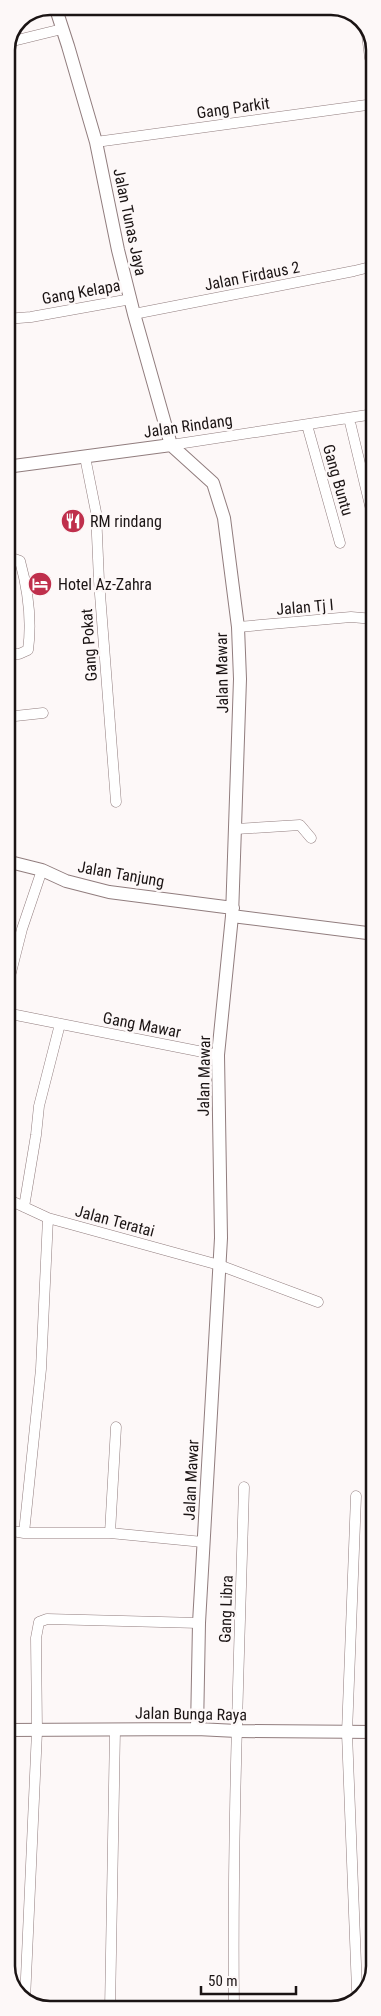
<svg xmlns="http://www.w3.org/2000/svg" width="381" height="2016" viewBox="0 0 381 2016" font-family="'Roboto Condensed',sans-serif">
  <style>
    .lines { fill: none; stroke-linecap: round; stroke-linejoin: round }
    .minor-casing { stroke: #917d7e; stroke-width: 11 }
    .tertiary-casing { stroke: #917d7e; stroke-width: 14 }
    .minor { stroke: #fff; stroke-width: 10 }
    .tertiary { stroke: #fff; stroke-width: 12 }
    .labels { text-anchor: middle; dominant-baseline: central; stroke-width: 5; stroke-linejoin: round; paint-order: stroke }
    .street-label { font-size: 16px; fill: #1b1414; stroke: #fdf8f8 }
    .poi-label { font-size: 16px; fill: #1b1414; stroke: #fdf8f8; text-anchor: start }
    .rim { fill: none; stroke: #1b1414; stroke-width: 2.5 }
  </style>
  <rect width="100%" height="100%" fill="#fdf8f8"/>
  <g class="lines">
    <!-- minor casing -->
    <g class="minor-casing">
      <path id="minor" d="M366 27 370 58 374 69
        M9 42 62 29
        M96 142 374 104
        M370 267 374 276
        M134 314 354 271 374 266
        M6 319 31 317 131 299
        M349 418 374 522
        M307 425 340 543
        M171 445 374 414
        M85 457 96 512 99 581 116 802
        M6 556 20 561C28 590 32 621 28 650L19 654H6
        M238 627 351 617 374 619
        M6 717 43 713
        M236 829 300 825 311 838
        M6 992 22 929 42 870
        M6 1013 218 1055
        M7 1199 48 1218 219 1265 318 1302
        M24 1207 36 1135 39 1106 60 1024
        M356 1496 347 1733 357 1990
        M7 1530 24 1533H110L203 1542
        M24 1533 41 1369 48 1218
        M110 1533 116 1427
        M25 2000 37 1731 36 1638 39 1622 47 1619 199 1623
        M110 2009 115 1730
        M234 2009C232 1835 239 1661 244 1487"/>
    </g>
    <!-- tertiary casing -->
    <g class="tertiary-casing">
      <path id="tertiary" d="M55 6 68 46 96 142 118 250 134 314 171 445
        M171 445 213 483 224 518 238 627 240 679 232 916 218 1055 221 1238 199 1623 197 1729
        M6 467 171 445
        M6 861 42 870 66 881 109 892 233 908
        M232 916 375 934
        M7 1730 197 1729 237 1731 375 1732"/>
    </g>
    <!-- minor -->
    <use href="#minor" class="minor"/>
    <!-- tertiary -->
    <use href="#tertiary" class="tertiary"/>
  </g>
  <!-- icons -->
  <defs>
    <g id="restaurant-disc" transform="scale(1.25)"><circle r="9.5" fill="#bf2f4c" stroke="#fdf8f8"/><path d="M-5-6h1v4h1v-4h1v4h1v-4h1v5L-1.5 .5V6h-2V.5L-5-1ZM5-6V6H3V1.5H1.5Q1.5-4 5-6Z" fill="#fff"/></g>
    <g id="hotel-disc" transform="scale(1.25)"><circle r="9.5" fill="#bf2f4c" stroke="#fdf8f8"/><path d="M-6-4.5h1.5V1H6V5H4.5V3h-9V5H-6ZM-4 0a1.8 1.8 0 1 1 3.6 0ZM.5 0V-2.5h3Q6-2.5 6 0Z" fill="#fff"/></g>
  </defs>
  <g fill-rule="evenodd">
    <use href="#restaurant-disc" x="73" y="521"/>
    <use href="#hotel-disc" x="40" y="584"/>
  </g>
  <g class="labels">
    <!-- street labels -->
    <g class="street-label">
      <text transform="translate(233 108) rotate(-8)">Gang Parkit</text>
      <text transform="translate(130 222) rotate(78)">Jalan Tunas Jaya</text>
      <text transform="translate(252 276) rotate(-11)">Jalan Firdaus 2</text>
      <text transform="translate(81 292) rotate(-10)">Gang Kelapa</text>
      <text transform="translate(188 426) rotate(-8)">Jalan Rindang</text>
      <text transform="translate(338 480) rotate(74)">Gang Buntu</text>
      <text transform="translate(305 607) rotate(-5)">Jalan Tj I</text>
      <text transform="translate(89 645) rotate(-94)">Gang Pokat</text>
      <text transform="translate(222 673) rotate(-91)">Jalan Mawar</text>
      <text transform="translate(121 874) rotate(10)">Jalan Tanjung</text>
      <text transform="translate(142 1025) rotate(11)">Gang Mawar</text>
      <text transform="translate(204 1076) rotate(-89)">Jalan Mawar</text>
      <text transform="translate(115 1221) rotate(15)">Jalan Teratai</text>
      <text transform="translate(191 1480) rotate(-87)">Jalan Mawar</text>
      <text transform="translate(226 1609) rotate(-88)">Gang Libra</text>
      <text transform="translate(191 1714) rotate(1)">Jalan Bunga Raya</text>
    </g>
    <!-- poi labels -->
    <g class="poi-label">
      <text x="90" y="521">RM rindang</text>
      <text x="58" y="584">Hotel Az-Zahra</text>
    </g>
  </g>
  <!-- crop -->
  <path d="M0 0H381V2016H0ZM50 15H331A35 35 0 0 1 366 50V1966A35 35 0 0 1 331 2001H50A35 35 0 0 1 15 1966V50A35 35 0 0 1 50 15Z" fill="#fdf8f8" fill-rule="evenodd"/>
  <path class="rim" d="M50 15H331A35 35 0 0 1 366 50V1966A35 35 0 0 1 331 2001H50A35 35 0 0 1 15 1966V50A35 35 0 0 1 50 15Z"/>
  <!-- scale -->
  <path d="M201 1986v8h95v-8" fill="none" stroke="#1b1414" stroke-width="2.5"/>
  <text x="208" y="1986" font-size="15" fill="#1b1414" stroke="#fdf8f8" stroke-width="4" paint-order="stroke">50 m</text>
</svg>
